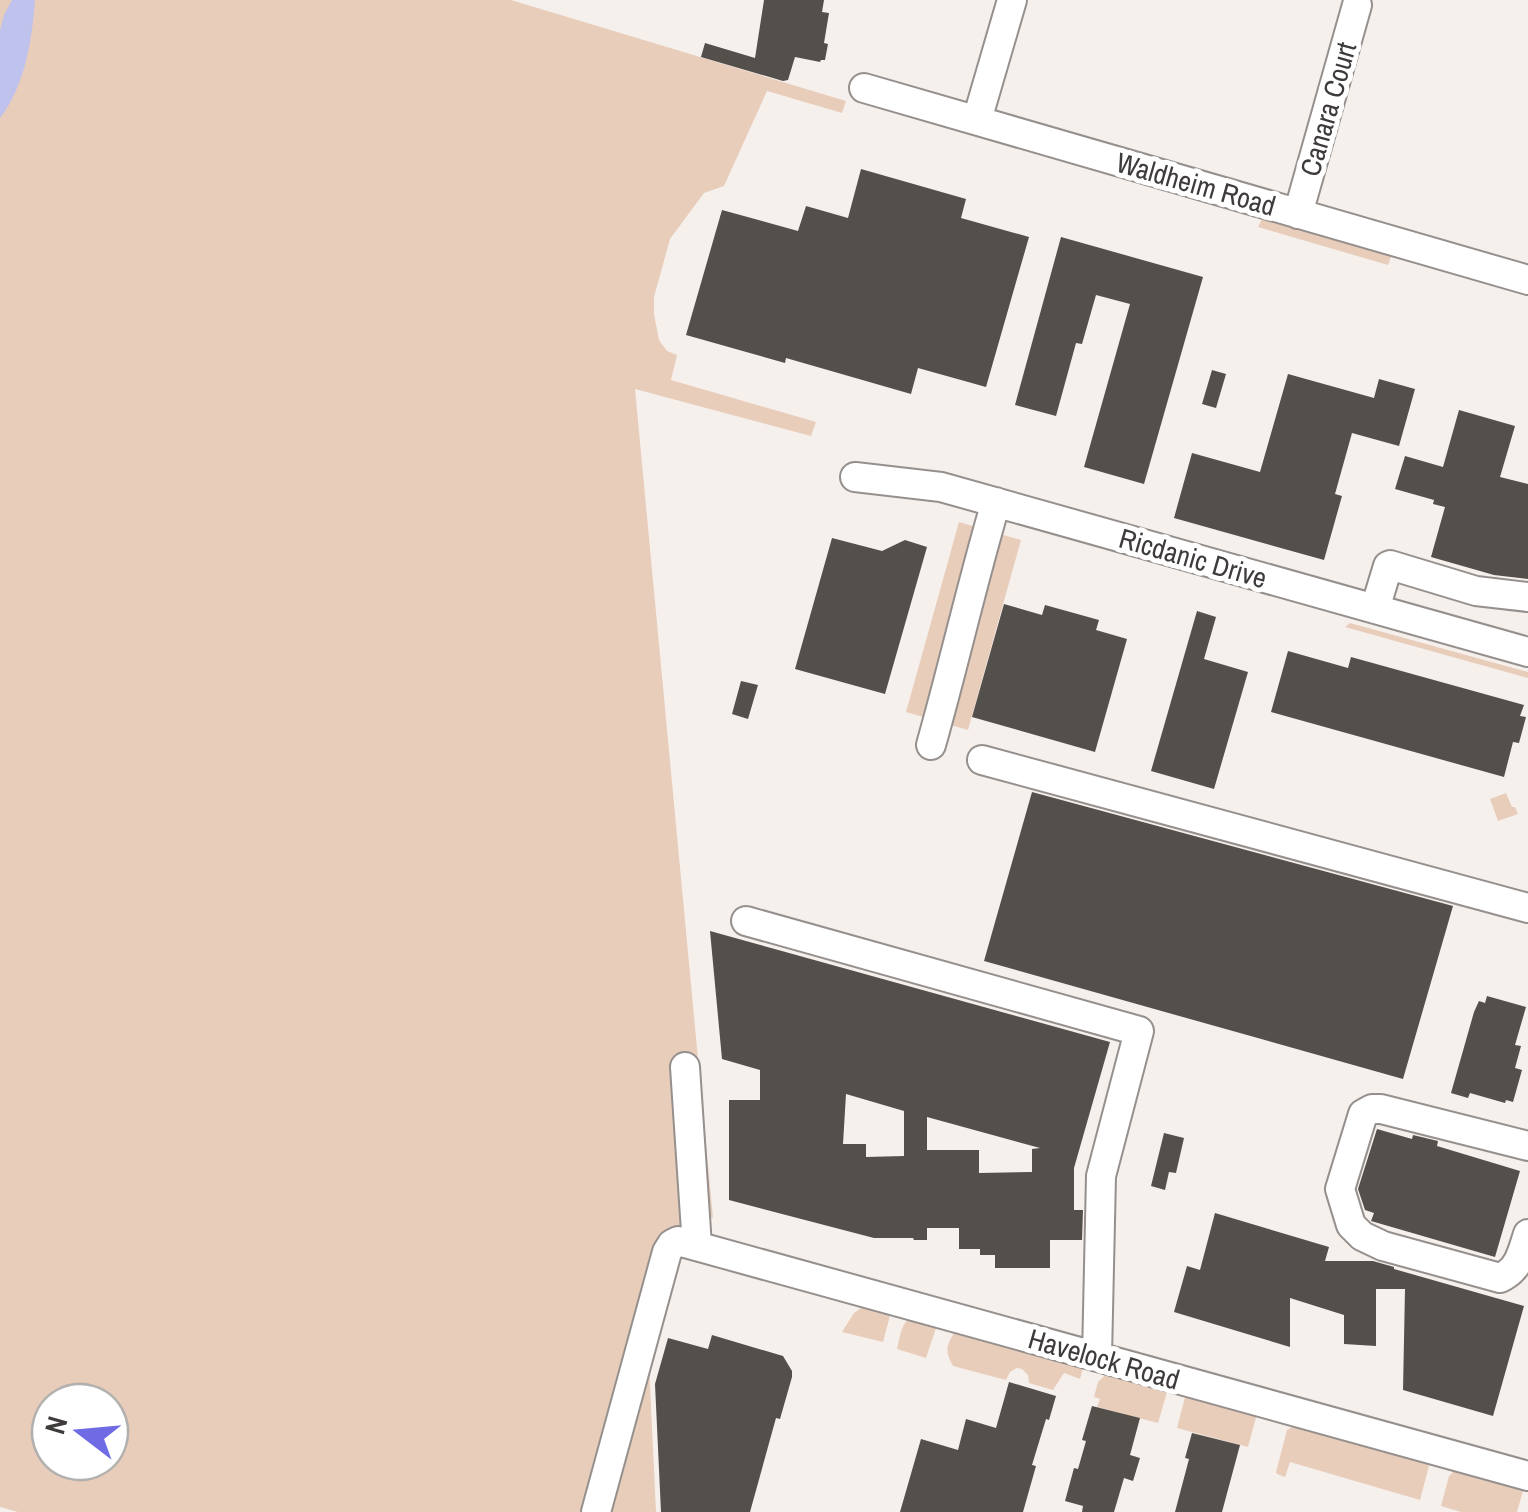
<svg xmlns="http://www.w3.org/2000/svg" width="1528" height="1512" viewBox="0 0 1528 1512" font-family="'Archivo Narrow',sans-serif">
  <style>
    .green { fill: #e9cdbb; fill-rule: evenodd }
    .water { fill: #bfc2ec }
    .building { fill: #534f4b; fill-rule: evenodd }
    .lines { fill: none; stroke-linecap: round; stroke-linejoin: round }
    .minor-casing { stroke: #95908d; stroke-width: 32 }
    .minor { stroke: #fff; stroke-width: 28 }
    .labels { text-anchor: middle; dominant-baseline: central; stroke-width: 10; stroke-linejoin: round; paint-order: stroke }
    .street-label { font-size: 28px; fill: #3e3b3a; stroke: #fff }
  </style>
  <rect width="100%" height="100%" fill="#f6f0ed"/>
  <!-- green -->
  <path class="green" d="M0 0H511L846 101 842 113 767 91 724 186 704 193 670 239 654 297V314L659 340 667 351 677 355 671 380 816 422 811 436 635 389 713 1218 686 1210V1221L648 1343 656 1512H18L0 1507ZM50 1402H110V1462H50Z
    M1263 217 1392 254 1388 265 1258 227Z
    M959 522 1021 540 968 730 906 712Z
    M1350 623 1528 672V678L1345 627Z
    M1506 793 1512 807H1515L1518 814 1498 821 1490 799Z
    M865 1305 891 1312 883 1342 842 1332 854 1313Z
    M911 1318 935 1325 936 1328 926 1358 897 1349C900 1338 901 1322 911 1318Z
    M959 1332 1082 1366 1083 1368 1080 1379 1064 1373 1053 1390 1029 1383 1028 1375 1022 1369 1017 1368 1010 1372 1006 1380 953 1366C945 1352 946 1346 954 1333Z
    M1105 1375 1165 1389 1167 1392 1158 1423 1097 1407 1100 1399 1094 1397 1098 1382Z
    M1190 1396 1257 1414 1248 1447 1177 1428 1185 1397Z
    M1294 1426 1427 1464 1429 1466 1420 1500 1290 1462 1285 1477 1277 1474 1276 1472 1287 1430Z
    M1454 1471 1523 1491 1517 1512H1461L1441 1506 1449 1476Z"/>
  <!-- water -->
  <path class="water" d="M12 0H35C32 41 25 85 0 118V30L4 15Z"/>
  <!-- building -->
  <path class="building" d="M764 0H824L822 12 829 13 824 43 828 44 825 60H821L820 62 795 57 788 80 783 81 701 57 705 43 755 58Z
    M861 169 966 199 961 218 1029 237 986 387 918 368 911 394 786 358 785 363 686 335 722 210 798 231 806 206 848 218Z
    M1061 237 1203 277 1144 484 1084 467 1130 304 1096 295 1082 344 1076 343 1056 416 1015 405Z
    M1212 370 1226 374 1216 408 1202 404Z
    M1288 374 1374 398 1379 379 1415 389 1399 446 1352 433 1335 494 1342 496 1324 560 1174 518 1192 453 1260 472Z
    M1459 410 1515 426 1500 477 1528 484V579L1494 575 1431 557 1445 507 1433 504 1434 500 1395 489 1405 456 1443 467Z
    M832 538 882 551 905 540 927 547 885 694 795 669Z
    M1004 604 1042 615 1045 605 1099 620 1096 630 1127 639 1095 752 972 717Z
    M1197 611 1216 617 1204 659 1248 672 1214 789 1151 771Z
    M1288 651 1348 668 1351 657 1524 705 1520 716 1526 717 1519 743 1513 742 1504 777 1271 712Z
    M741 681 758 685 748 719 732 714Z
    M1032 792 1453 906 1403 1079 984 961Z
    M710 931 1110 1042 1074 1168V1210H1083L1082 1240H1050V1268H995V1255H980V1249H959V1228H927V1240H914L913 1238H874L729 1200V1100H760V1070L722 1059ZM846 1094 904 1111V1156L866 1157V1144H843ZM927 1117 1040 1148 1032 1149V1172L979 1173V1150H927Z
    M1487 996 1526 1007 1515 1045 1521 1046 1515 1068 1522 1070 1513 1102 1506 1100 1505 1103 1470 1093 1468 1098 1451 1093 1474 1012 1479 1001 1485 1003Z
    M1377 1129 1412 1139 1413 1135 1438 1141 1437 1146 1520 1171 1495 1257 1371 1221 1374 1213 1365 1210 1358 1189Z
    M1164 1133 1184 1138 1176 1173 1169 1172 1165 1190 1151 1186Z
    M1215 1213 1329 1247 1325 1261H1373L1394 1267V1269L1524 1306 1493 1416 1403 1390 1405 1289H1376V1346L1344 1344V1315L1290 1298V1347L1174 1312 1187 1266 1200 1270Z
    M712 1335 783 1356 792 1371V1377L780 1419 776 1418 750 1512H661L655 1384 668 1338 708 1349Z
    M1009 1382 1056 1396 1049 1420 1046 1419 1032 1465 1036 1466 1023 1512H900L921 1439 958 1450 966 1419 996 1428Z
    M1092 1406 1140 1418 1130 1455 1140 1458 1133 1481 1124 1478 1114 1512H1082L1083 1506 1065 1501 1074 1468 1078 1469 1086 1441 1082 1440Z
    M1192 1433 1240 1445 1222 1512H1175L1189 1459 1185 1458Z"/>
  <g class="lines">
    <!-- minor casing -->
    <g class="minor-casing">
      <path id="minor" d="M864 88 1528 280
        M977 120 1012 0
        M1298 214 1357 5
        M855 477 941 487 1528 652
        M1375 609 1388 566 1390 565 1476 591 1528 597
        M931 745C954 664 972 583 996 502
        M982 760 1528 908
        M746 921 1139 1031 1101 1176 1097 1357
        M685 1067 697 1246
        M1528 1146 1381 1109H1372L1363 1114 1340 1189 1351 1225 1362 1236 1383 1246 1500 1278C1519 1270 1522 1252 1528 1234
        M596 1512 667 1252 672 1244 678 1241 1528 1476"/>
    </g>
    <!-- minor -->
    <use href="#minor" class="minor"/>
  </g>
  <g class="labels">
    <!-- street labels -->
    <g class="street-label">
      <text transform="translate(1328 109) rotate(-74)">Canara Court</text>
      <text transform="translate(1196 184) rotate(16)">Waldheim Road</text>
      <text transform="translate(1193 558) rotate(16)">Ricdanic Drive</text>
      <text transform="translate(1104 1359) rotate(16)">Havelock Road</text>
    </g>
  </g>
  <!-- north arrow -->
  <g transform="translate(80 1432) rotate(286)"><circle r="48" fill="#ffffff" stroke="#b2b1b0" stroke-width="2.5"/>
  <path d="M0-8L18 38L0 25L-18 38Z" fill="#6f6be5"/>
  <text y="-15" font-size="28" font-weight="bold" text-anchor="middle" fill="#3e3b3a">N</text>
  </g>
</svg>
